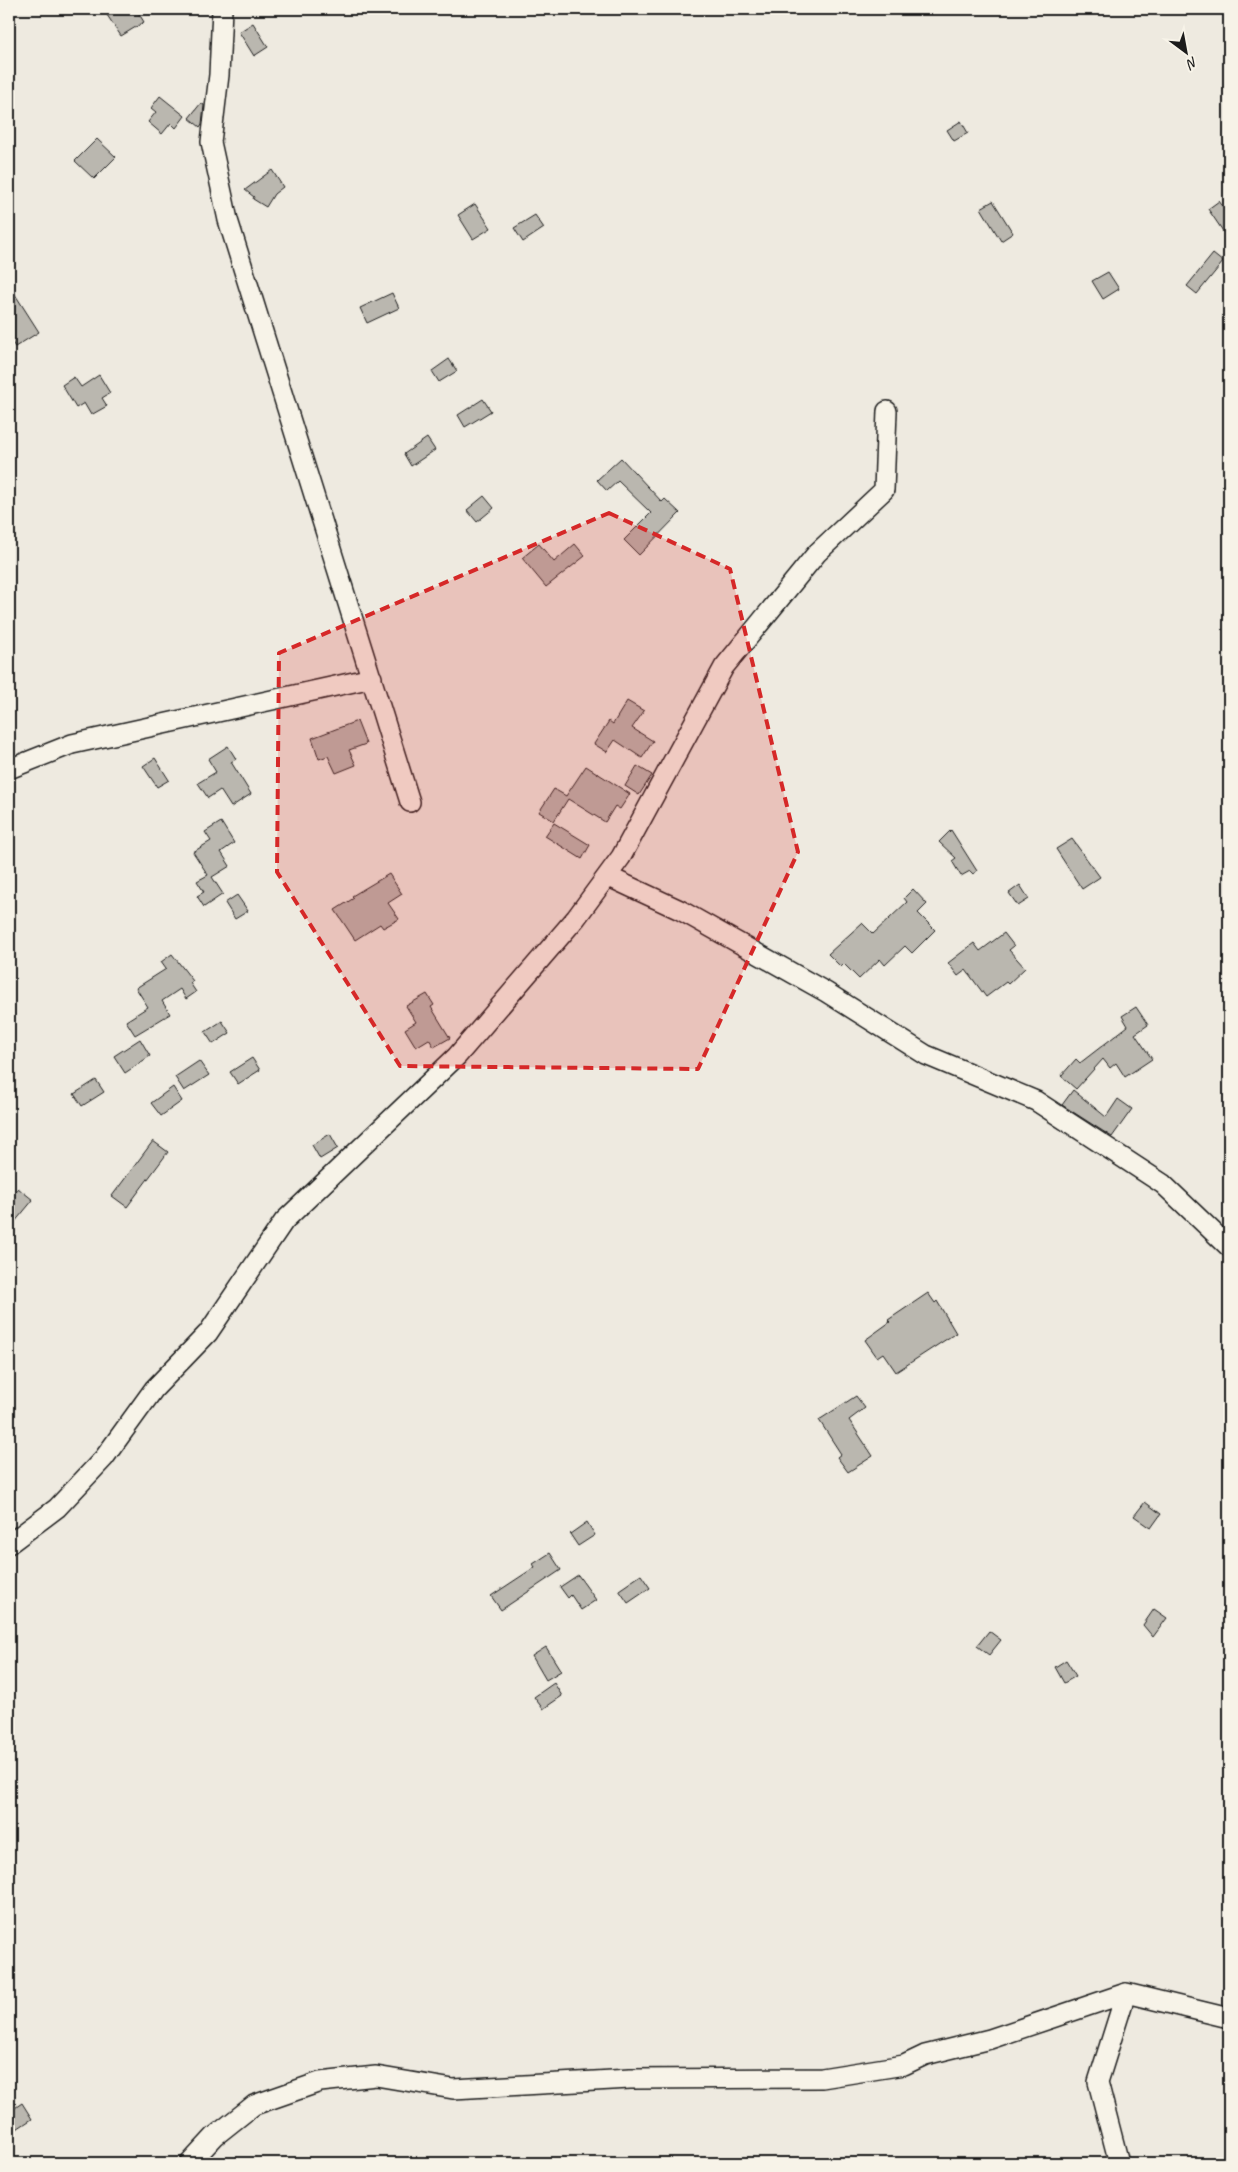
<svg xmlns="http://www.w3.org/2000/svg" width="1238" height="2172" viewBox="0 0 1238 2172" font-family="Caveat,sans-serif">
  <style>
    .building { fill: #bab7af; stroke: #1c1c1c }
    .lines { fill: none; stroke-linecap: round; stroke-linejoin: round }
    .minor-casing { stroke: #1c1c1c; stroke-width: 22 }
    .minor { stroke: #f7f3e8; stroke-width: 19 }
    .marked { fill: #d62828; fill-opacity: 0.2; stroke: #d62828; stroke-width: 4; stroke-dasharray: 10 6; stroke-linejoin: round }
  </style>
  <rect width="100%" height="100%" fill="#eeeae0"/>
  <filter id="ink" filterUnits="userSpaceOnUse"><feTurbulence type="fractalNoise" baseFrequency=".02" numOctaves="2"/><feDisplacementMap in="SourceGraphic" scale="10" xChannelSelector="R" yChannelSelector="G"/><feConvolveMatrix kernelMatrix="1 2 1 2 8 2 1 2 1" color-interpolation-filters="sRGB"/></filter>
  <g filter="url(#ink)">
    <!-- building -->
    <path class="building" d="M103 9H136L144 22 121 36Z
      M253 23 268 47 254 56 239 32Z
      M160 96 185 116 176 128 171 123 162 134 148 122 156 112 151 108Z
      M201 103 204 105 202 124 200 127 189 118Z
      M961 121 968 133 954 141 947 130Z
      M97 139 116 157 94 179 75 161Z
      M272 170 283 187 274 194 266 207 253 199 254 197 245 190Z
      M993 201 1013 233 1001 241 981 208Z
      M1219 201 1229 215V240L1208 209Z
      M475 204 491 228 473 239 458 215Z
      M535 215 544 228 523 242 514 228Z
      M1213 254 1223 262 1197 294 1187 286Z
      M1108 272 1119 289 1103 299 1092 281Z
      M9 285 39 332 15 347 9 338Z
      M392 293 399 308 367 323 360 308Z
      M449 359 457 371 439 382 432 371Z
      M99 375 110 393 102 398 107 406 91 415 84 403 76 408 62 385 74 377 81 387Z
      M483 399 491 411 465 427 458 415Z
      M427 438 435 450 411 466 404 454Z
      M621 458 662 502 665 499 680 513 639 555 624 540 651 513 618 481 607 491 597 480Z
      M484 496 494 508 477 522 467 510Z
      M539 544 554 562 575 544 585 556 546 587 522 558Z
      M627 701 644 711 632 728 653 741 642 758 615 740 607 752 594 744 609 721 613 724Z
      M357 721 366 744 349 750 356 765 336 773 328 756 319 759 312 738Z
      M228 746 236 759 231 762 251 794 231 807 220 790 208 798 198 783 216 772 208 759Z
      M155 758 169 780 157 787 143 766Z
      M586 766 630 794 620 809 615 806 605 822 568 799 554 821 539 812 554 789 566 796Z
      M637 766 652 775 639 795 625 786Z
      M221 822 234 843 221 852 230 866 212 877 223 894 204 907 197 896 204 892 197 881 208 875 193 852 211 841 205 832Z
      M554 823 590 845 582 859 545 836Z
      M951 830 977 871 973 874 970 871 961 876 952 861 956 858 939 842Z
      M1072 839 1100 877 1082 889 1056 849Z
      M389 874 402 894 388 903 399 919 383 928 380 924 355 940 335 910 354 898 352 896Z
      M1020 885 1029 899 1018 906 1009 893Z
      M913 889 927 904 918 913 935 930 912 953 905 946 885 965 880 959 859 979 844 964 841 967 828 954 862 923 873 934 907 902 904 898Z
      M237 895 248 911 235 919 225 903Z
      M1004 933 1014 946 1009 950 1025 968 1008 984 1006 982 986 997 966 970 958 976 948 963 974 943 980 951Z
      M172 954 193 981 190 983 196 992 186 999 180 989 162 1001 170 1014 135 1035 126 1021 148 1007 136 988 166 969 161 962Z
      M427 994 434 1005 431 1007 450 1038 434 1047 429 1039 416 1047 405 1029 416 1022 406 1006Z
      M1136 1007 1148 1025 1135 1034 1152 1059 1125 1077 1116 1063 1110 1068 1103 1059 1076 1089 1061 1076 1076 1059 1080 1063 1128 1026 1122 1016Z
      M222 1021 230 1033 213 1044 205 1032Z
      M140 1039 150 1056 125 1073 114 1056Z
      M252 1058 260 1070 238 1084 230 1072Z
      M199 1061 209 1075 184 1091 175 1077Z
      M96 1080 104 1092 82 1106 74 1094Z
      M173 1087 182 1101 161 1116 151 1103Z
      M1073 1090 1106 1117 1118 1099 1132 1109 1112 1137 1062 1105Z
      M330 1134 338 1148 320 1159 312 1145Z
      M153 1141 168 1152 127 1207 112 1196Z
      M18 1188 33 1200 9 1229V1198Z
      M928 1293 935 1303 937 1301 956 1333 896 1372 883 1353 877 1357 865 1340 890 1322 888 1320Z
      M856 1396 865 1408 849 1420 873 1456 848 1472 837 1457 841 1454 819 1420Z
      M1145 1502 1161 1514 1151 1528 1134 1516Z
      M587 1522 595 1535 578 1546 570 1534Z
      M550 1553 561 1570 501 1610 491 1596 535 1567 533 1564Z
      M578 1575 596 1600 581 1610 571 1595 568 1598 560 1587Z
      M641 1575 650 1588 628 1603 619 1590Z
      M1154 1609 1167 1618 1153 1637 1143 1625Z
      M989 1631 1001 1640 989 1655 977 1646Z
      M546 1647 561 1671 546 1680 532 1656Z
      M1066 1660 1076 1676 1064 1683 1055 1667Z
      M554 1683 562 1696 543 1709 534 1697Z
      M22 2103 32 2119 9 2134V2112Z"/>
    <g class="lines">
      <!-- minor casing -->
      <g class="minor-casing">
        <path id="minor" d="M222 9 219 75 211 142 228 220 410 802
          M9 769 72 744 372 678
          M607 876 680 910 826 992 926 1055 1036 1101 1163 1184 1229 1247
          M9 1544 57 1508 104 1458 154 1389 208 1333 284 1221 457 1056 576 918 621 857 724 667 817 553 884 490 887 411
          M190 2163 215 2136 254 2105 320 2082 376 2076 453 2089 630 2079 822 2078 904 2065 925 2055 990 2039 1126 1993 1229 2018
          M1119 2163 1098 2082 1126 1993"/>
      </g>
      <!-- minor -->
      <use href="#minor" class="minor"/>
    </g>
  </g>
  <!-- marked area -->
  <path class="marked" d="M609 513 730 569 798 852 698 1069 400 1066 277 872 279 653Z"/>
  <!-- margin -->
  <rect width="1238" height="2172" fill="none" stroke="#f7f3e8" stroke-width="30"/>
  <rect x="15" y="15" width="1208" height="2142" fill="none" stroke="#1c1c1c" stroke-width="2" filter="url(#ink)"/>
  <!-- north arrow -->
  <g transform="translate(1186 52) rotate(148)" stroke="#f7f3e8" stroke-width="4" paint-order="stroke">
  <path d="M0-4L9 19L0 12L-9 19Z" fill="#1c1c1c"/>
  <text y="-8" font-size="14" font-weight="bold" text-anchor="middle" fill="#1c1c1c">N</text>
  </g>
</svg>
